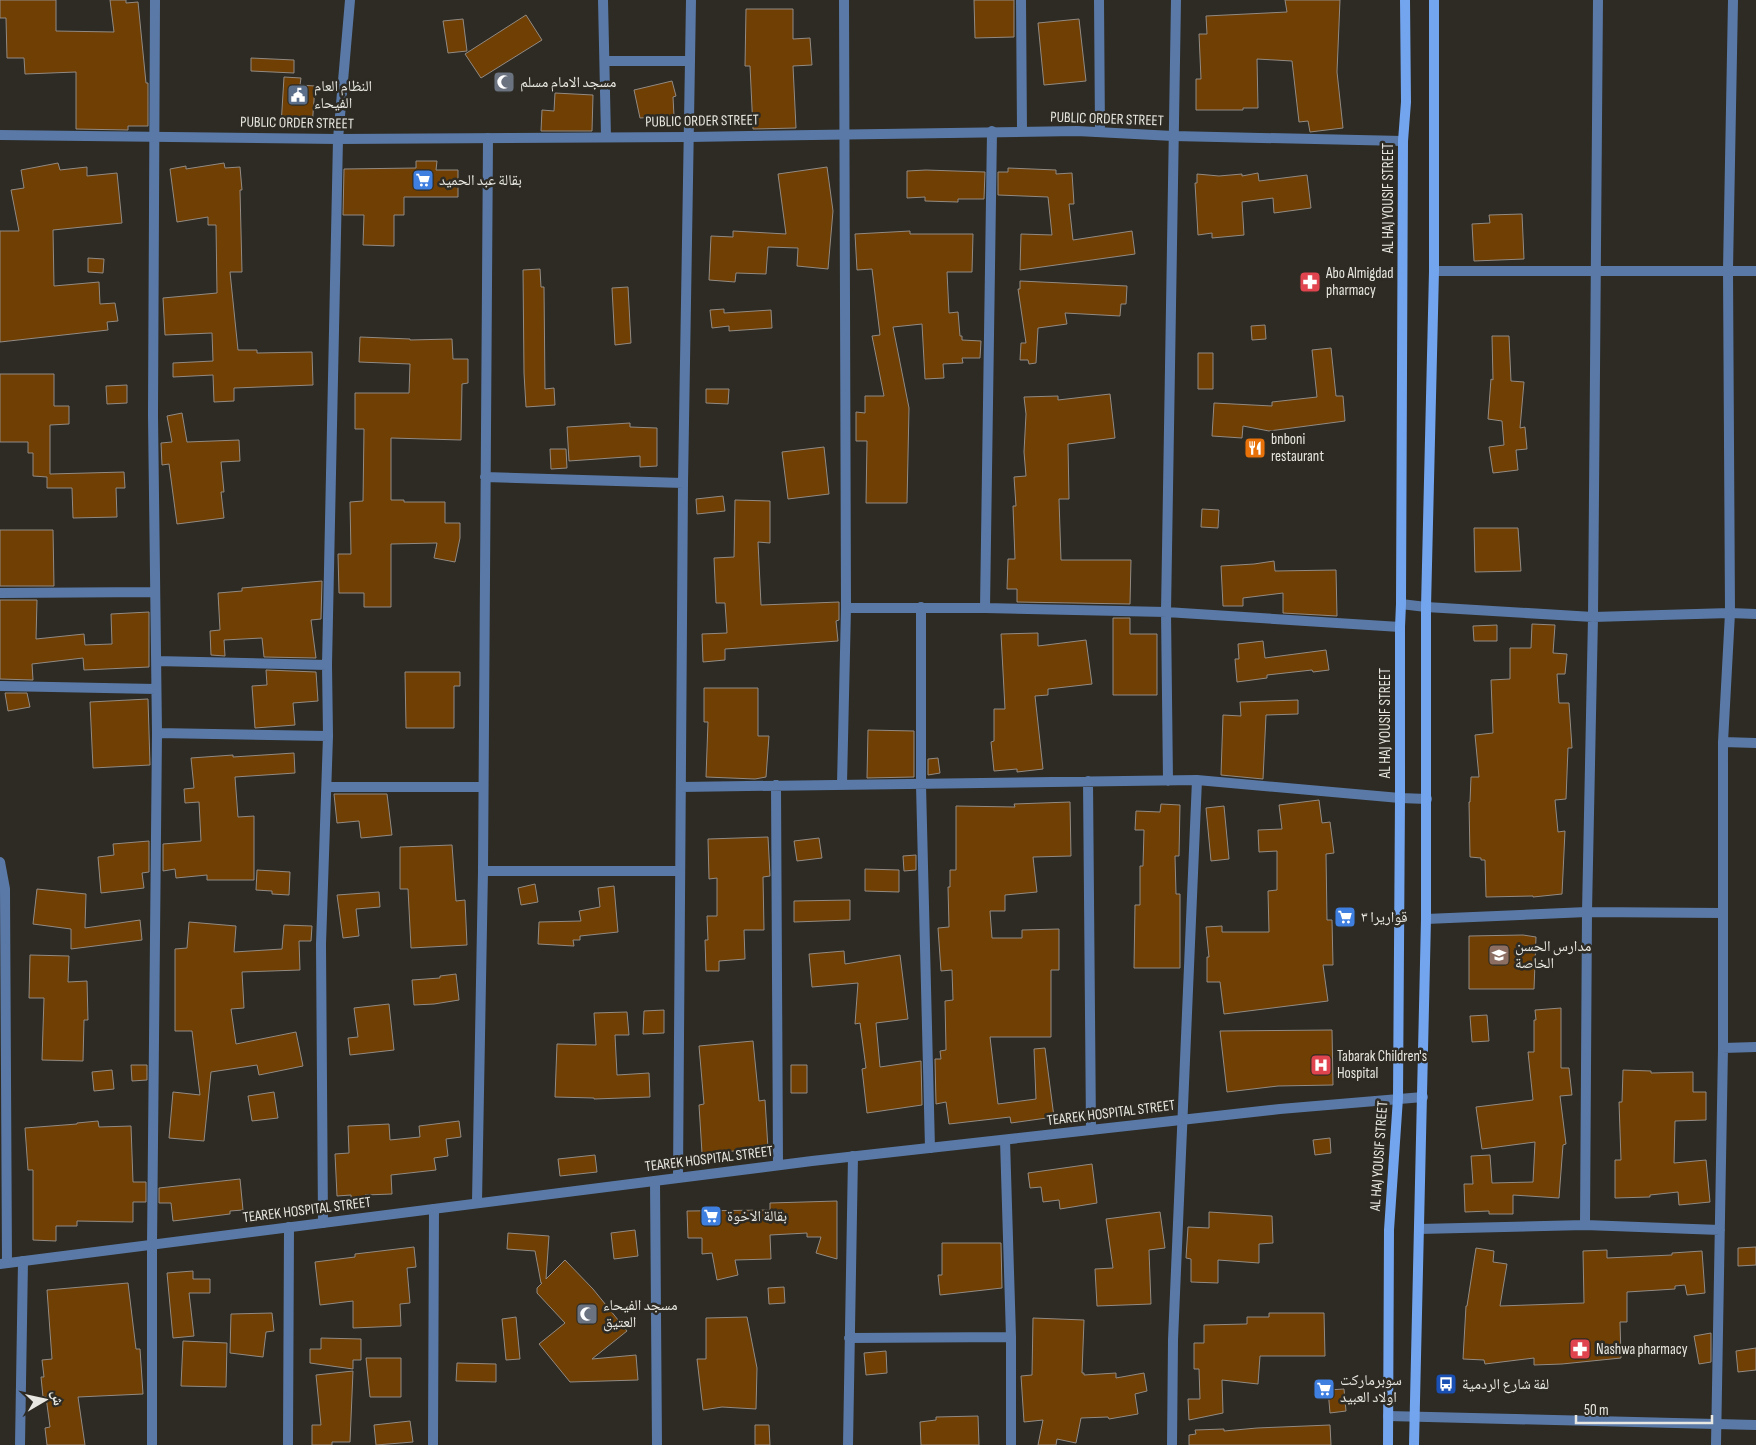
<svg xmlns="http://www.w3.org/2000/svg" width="1756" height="1445" viewBox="0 0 1756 1445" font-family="'Sofia Sans Condensed','Noto Naskh Arabic',sans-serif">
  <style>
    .building { fill: #703f04; stroke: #928a83 }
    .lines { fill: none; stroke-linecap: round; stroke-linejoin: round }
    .minor { stroke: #5a79a7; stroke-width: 10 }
    .tertiary { stroke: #5a79a7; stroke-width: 10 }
    .secondary { stroke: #73a4ee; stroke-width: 10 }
    .labels { text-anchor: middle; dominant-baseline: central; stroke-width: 5; stroke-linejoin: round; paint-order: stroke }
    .poi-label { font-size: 15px; fill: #e8e7e1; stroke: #2d2b23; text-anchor: start }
    .street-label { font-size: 15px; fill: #e8e7e1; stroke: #2d2b23 }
  </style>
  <rect width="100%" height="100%" fill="#2d2b23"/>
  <!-- building -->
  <path class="building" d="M0 0H56V31L114 32 110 0H126V3L138 2 146 83H148V126H128V130L76 129V72L25 74 24 58H7L6 18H0Z
    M974 0H1014V37L975 38Z
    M1285 0H1340L1337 72 1343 128 1310 132 1308 121 1299 122 1292 61 1257 59 1258 108H1243V110H1196V79H1201L1199 34H1207L1206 16 1287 12Z
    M746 9H793V39L810 38 812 65 793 66 796 128 753 129 750 66H745Z
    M526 15 542 40 481 78 465 54Z
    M463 19 467 51 448 53 443 21Z
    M1079 19 1086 81 1044 85 1038 23Z
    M251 58 294 60V73L251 71Z
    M284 77 301 78 300 85 315 86 312 128 281 126Z
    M672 81 676 96 673 97 674 116 640 118 634 90Z
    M555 93 593 95 592 131H541L542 110 554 111Z
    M416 161H437L436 170H458V197H404V215H394V246L363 245 364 215H343L344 169 416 168Z
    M58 163 60 170 87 167V176L117 173 122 223 53 230 54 286 99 282 100 304 115 303 118 321 107 322 108 330 0 342V231H19L11 190 24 188 21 170Z
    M224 163 225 168 240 167 242 190H240L242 272H230L238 350H257V353L312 352 313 385 234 388V401L214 402 213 375 173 377V363L213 361 212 333 165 335 163 298 217 293 216 225H208V217L177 222 170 169 186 166V169Z
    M827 167 833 211 828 269 797 266 798 248 768 247 766 274 736 273 735 282 709 280 711 236 733 237V231L786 234 778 174Z
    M1008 168 1056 170V174L1072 173 1074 204H1069L1073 240 1132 231 1135 254 1020 270 1021 234 1052 235 1048 197 998 195V172H1008Z
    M926 170 985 172 984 199H958V202L925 201V197L907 198V171Z
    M1258 173 1259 181 1307 175 1311 208 1274 213 1273 198 1242 202 1244 235 1212 238V233L1198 235 1195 183H1197V174L1219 176 1242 174V176Z
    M1522 214 1524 259 1474 261 1472 224 1490 223 1489 215Z
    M910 231V234H973L972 272H947L949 313 958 312 960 336H962V340L981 341 980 358H962L963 363 943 364 944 378 925 379 922 324 893 327 909 408 907 503H866L867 441H856V412L865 413V396H884L872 336 880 335 872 269 857 270 855 234Z
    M88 258 104 259 103 273 88 272Z
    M540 269 541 287H544L545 389 554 388 555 405 526 407 524 373 523 270Z
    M1020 281 1127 286 1126 304H1121L1120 316 1065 313 1067 324 1038 328 1036 363 1029 364 1028 360H1020L1021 343H1026L1018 289H1020Z
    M628 287 631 343 615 345 612 288Z
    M724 309V313L771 310 772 328 729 331V326L712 328 710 310Z
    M1265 325 1266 339 1252 340 1251 326Z
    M1492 336H1509L1511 381 1524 382 1520 428 1525 427 1527 449 1516 450 1518 470 1493 473 1489 447 1504 445 1502 421 1488 419 1491 379 1493 380Z
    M360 337 410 339V340L452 339 453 359H468V383L462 384 461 440 391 438V500H404V502H445V523H460V538L455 562 434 558 437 543 391 544V607H364V593H339L338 554H351L350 502 363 501 364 429H355V393H409L410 364 359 362Z
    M1331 348 1336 396H1343L1345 421 1269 431 1243 426 1242 438 1212 436 1214 403 1272 406V402L1317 397 1312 350Z
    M1198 353H1213V389H1198Z
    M0 374H54V406H69V424L50 425V474L124 472 125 488H116L117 517 73 518 72 488H47V477L33 476V453H28V442H0Z
    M127 385V403L107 404 106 386Z
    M706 389H729L728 404 706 403Z
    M1110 394 1115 438 1068 444 1069 499H1059L1061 560H1131L1130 604 1017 602V589H1007L1008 559H1015L1013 506H1016L1014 477 1026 476 1024 452 1026 414 1024 397 1058 396V400Z
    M182 413 187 442 239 440 240 461 221 462 224 492H221L224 518 177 524 169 464 162 465 161 443 172 442 167 416Z
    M630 423V427L657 428V466L640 467V456L569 461 567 427Z
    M824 447 829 494 788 499 782 452Z
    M550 449H566L567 468 551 469Z
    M723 496 725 511 697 514 696 499Z
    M735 500 770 501V543L758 542 761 605 839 602V620L836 621 838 641 725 649V660L703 662 702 634 727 633 725 603H716L714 558 734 557Z
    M1202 509 1219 510 1218 528 1201 527Z
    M1474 528H1518L1521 571 1475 572Z
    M0 530H53L54 586H0Z
    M1274 561 1275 571 1336 570 1337 616 1283 613V593L1243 598V606H1223L1221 566 1254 564Z
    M322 581 321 619 311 620 316 658 264 657 262 638 224 640 225 656 211 655 210 631 220 630 218 593 242 591V588Z
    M0 600H37L36 639 84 634 85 645 112 644 111 614 149 612V667L84 670 83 658 32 664 33 680 0 679Z
    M1113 618H1130V634H1157V695H1113Z
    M1532 624 1555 625 1553 653 1567 654 1565 674H1557L1559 703H1569L1572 748H1568L1566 799 1555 800 1558 832 1565 831 1562 894 1533 897V896L1486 897 1485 860H1481V858L1470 857 1469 802H1470L1471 777H1479L1475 735 1493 733 1491 680 1510 679V648H1531Z
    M1497 625V641H1474L1473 626Z
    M1038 633V646L1086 640 1092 684 1048 689V695L1035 696 1043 769 1017 772V769L994 771 991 742 994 741V709H1005L1001 634Z
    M1263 641 1265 658 1326 650 1329 670 1313 672 1312 670 1267 675V678L1237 682 1235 659H1239L1238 644Z
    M266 670 316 672 318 701 293 703 295 725 255 728 252 686 267 685Z
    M405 672H460V686H454V728H406Z
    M704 688H758V736H769L766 777 755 779 706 777 708 722H704Z
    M5 693H27L30 707 8 711Z
    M148 699 150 765 93 768 90 702Z
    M1298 700V714L1266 715 1263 779 1221 775 1223 715 1241 716 1240 702Z
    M868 730 914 731V777L867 778Z
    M294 753 295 773 235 777 238 817 254 816V880H207V875L176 878 175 869 163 871V844L201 841 199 802 185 803 184 789 194 788 191 758 233 755V757Z
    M938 758 940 773 928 775V759Z
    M334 794H387L392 835 361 838 359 821 337 823Z
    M1319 800 1322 823 1330 822 1334 853 1326 854 1327 920H1332L1333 965H1323L1328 1001 1224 1014 1220 982H1207V957H1209L1206 927 1222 926V932H1269L1268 891 1277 890V851L1259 852 1258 830 1282 829 1279 805Z
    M1070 802 1071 856 1033 857 1037 892 1005 895V911H990L992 938H1022V930L1059 929V970H1051V1037H990L998 1104 1036 1099 1034 1049 1045 1048 1054 1117 1011 1123 1010 1117 949 1124 946 1102 936 1104 935 1059H941L940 1051 946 1050 945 1001 953 1000 952 970 941 971 938 928 949 927 948 887H950V870H956V806L1015 807 1014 804Z
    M1161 804 1180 805 1179 856H1175L1176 894H1180V968H1134L1135 905H1140V866H1143L1144 830H1135L1136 811 1160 812Z
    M1224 806 1229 859 1211 861 1206 808Z
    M768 837 770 876 763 877 764 930H744L745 959 719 961V971H706L705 940H708L707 916H717V878L709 879 708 839Z
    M819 838 822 858 797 861 794 841Z
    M149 841V872L142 873 144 888 101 893 98 857 114 855 113 844Z
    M452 845 456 901 465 900 467 945 411 948 408 889H400V847Z
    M916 855V870L904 871 903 856Z
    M865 869 899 870V892L865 891Z
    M257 870 290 872 289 895 272 894V891L256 890Z
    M535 884 538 902 521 905 518 888Z
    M614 886 618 932 580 936V940H573L574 946 538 944 539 922 581 921 579 911 600 907 598 888Z
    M37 889 86 894 85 928 140 920 142 940 71 949V929L33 924Z
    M379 892 380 907 356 909 359 936 343 938 337 895Z
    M850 900V920L794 922V901Z
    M189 922 236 926 234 952 282 949 284 925 312 926 311 941H299L300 970 242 972 244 1008 231 1009 236 1044 296 1032 303 1066 259 1075 257 1065 211 1072 204 1141 169 1138 173 1092 200 1095 192 1031H175V949L187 948Z
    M1523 935 1536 937 1534 989H1469V936Z
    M844 951 845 964 900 955 908 1019 876 1023 880 1067 921 1061 922 1105 867 1113 862 1069 866 1068 860 1023 855 1024 858 983 812 987 809 954Z
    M30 955 69 956 68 982 87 981 88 1020H84L83 1061 42 1060 44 998H29Z
    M456 974 459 1000 434 1004 414 1005 412 980 440 978V976Z
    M389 1004 394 1050 350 1055 348 1038 358 1037 354 1008Z
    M1561 1008V1068H1569L1572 1095 1560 1096 1566 1144 1563 1145 1559 1198 1513 1195V1214H1489V1211L1465 1212 1464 1184H1473L1471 1156 1490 1155 1492 1183 1533 1182 1535 1142 1482 1149 1476 1107 1533 1100 1528 1052H1534V1020H1536L1535 1010Z
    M664 1010V1033L643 1034 644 1011Z
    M627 1012 629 1035H615L617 1075 649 1073 650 1097 594 1099V1098L555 1097 557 1044 596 1045 594 1013Z
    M1487 1015 1489 1041 1472 1042 1470 1016Z
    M1332 1030 1333 1085 1278 1086 1227 1092 1220 1031Z
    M753 1041 759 1101 765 1100 768 1149 702 1153 699 1105 704 1104 699 1046Z
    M131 1065H147V1080L132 1081Z
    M791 1065H807V1093H791Z
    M112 1070 114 1089 94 1091 92 1072Z
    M1623 1070 1651 1071V1073L1693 1072V1092H1706V1120L1675 1121 1674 1163 1706 1160 1710 1202 1679 1205 1678 1192 1650 1195V1197L1615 1198V1160H1621L1619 1102H1622Z
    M274 1092 278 1118 252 1121 248 1096Z
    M98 1121 99 1127 131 1126 133 1182H146V1202H133V1222L77 1221V1226H56V1241L33 1240V1170H28L25 1128 77 1124V1123Z
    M459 1121 461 1137 446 1139 448 1156 434 1158 436 1170 391 1175 392 1194 365 1195 366 1206 352 1207 351 1195 337 1196 335 1154 349 1153 348 1126 389 1124 390 1140 420 1137 419 1126Z
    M1330 1138 1331 1153 1315 1155 1313 1140Z
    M595 1155 597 1172 560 1176 558 1159Z
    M1092 1164 1097 1203 1060 1209 1059 1200 1043 1202 1041 1187 1030 1188 1028 1173Z
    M240 1179 243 1210 230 1211V1214L173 1221 171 1203H159V1188Z
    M837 1201V1259L816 1253 821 1237H807V1233L770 1235 771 1259 735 1260 738 1275 717 1280 712 1253 702 1254V1238H688L687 1211 770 1210V1203Z
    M1160 1212 1165 1248 1149 1250 1151 1304 1097 1306 1095 1269 1113 1268 1106 1219Z
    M1209 1212 1272 1216 1273 1243 1259 1244V1263L1218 1260V1283L1191 1282V1259L1186 1258 1188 1227 1209 1228Z
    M635 1230 638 1256 614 1259 611 1233Z
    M508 1233 549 1236 546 1279 565 1260 593 1289 627 1331 592 1359 636 1355 638 1380 570 1382 539 1344 565 1323 537 1293V1288L542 1283H541L535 1251 507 1249Z
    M942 1243H1001L1002 1288 940 1295 938 1275H942Z
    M414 1247 416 1267 407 1268 410 1303 400 1304 401 1326 353 1328V1301L320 1305 315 1262 355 1257V1254Z
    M1756 1247V1265L1738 1266V1248Z
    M1476 1248 1494 1251 1493 1262 1507 1264 1500 1306 1584 1303 1583 1251 1607 1250V1258L1672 1255V1253L1702 1251 1705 1293 1687 1295 1685 1285 1675 1286V1289L1627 1292V1322H1620L1621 1358 1562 1364 1534 1365V1358L1485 1364 1484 1360 1463 1359 1466 1306H1467Z
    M193 1271V1279H210V1293H189L194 1336 173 1338 167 1273Z
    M128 1283 136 1349H140L143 1394 78 1397 85 1445H47L45 1428 50 1427 46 1397H43L41 1377H44L42 1360 52 1359 47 1290Z
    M784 1287 785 1303 769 1304 768 1288Z
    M272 1313 274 1331 266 1332 263 1357 230 1353 231 1314Z
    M1269 1313H1324L1325 1356H1260L1258 1384 1222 1380 1223 1413 1189 1420 1188 1399H1200L1199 1369H1194V1343H1204V1325L1247 1324V1317H1269Z
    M516 1317 520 1359 506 1360 502 1319Z
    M747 1317 757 1368 756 1409 722 1407 703 1410 697 1359H706V1318Z
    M1033 1318 1084 1320 1082 1373H1084V1375L1116 1373V1378L1144 1373 1147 1391 1135 1394 1138 1414 1109 1419 1108 1417 1081 1418 1076 1443 1057 1439 1056 1445H1038L1043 1420 1024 1422 1021 1376 1032 1375Z
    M1711 1333V1362L1699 1364 1694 1336Z
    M321 1338 361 1339V1360H353V1369L310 1363V1349H321Z
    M183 1341 227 1343 226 1387 181 1386Z
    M1756 1348V1370L1738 1372 1736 1351Z
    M886 1351 887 1373 866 1375 864 1353Z
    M366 1358H401V1397H370Z
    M457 1363 496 1364V1382L456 1381Z
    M353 1371 350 1442H332V1445H312V1425H321L316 1375Z
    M1344 1389 1346 1411 1330 1413 1328 1390Z
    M978 1416 979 1445H921L920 1422 936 1420V1417Z
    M410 1421 413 1442 376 1445 374 1425Z
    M755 1425H769L770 1445H755Z
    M1330 1425 1331 1445H1189V1435L1196 1434 1195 1430 1224 1429V1431L1257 1428Z"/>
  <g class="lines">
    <!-- minor -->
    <path class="minor" d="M603 0 606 137
      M1021 0 1022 131
      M1099 0 1100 132
      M605 61H690
      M1434 271H1756
      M485 477 683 483
      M0 593 155 592
      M1401 604 1426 607 1593 617 1730 613 1756 614
      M921 607V785L930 1148
      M846 608H985L1166 612 1400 627
      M985 608 992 131
      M156 661 327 665
      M0 686 156 689
      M157 733 328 736
      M1723 742 1756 743
      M1088 781 1091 1130
      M1168 781 1166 612 1176 0
      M842 784 846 608 844 0
      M776 785 778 1165
      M327 787H483
      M681 787 1197 780 1400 798 1427 799
      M0 862 5 889 7 1263
      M483 871H680
      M1426 919 1587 912 1723 913
      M1723 1048 1756 1047
      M1005 1140 1011 1337V1445
      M678 1177 683 483 691 0
      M655 1181 657 1445
      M477 1202 483 871 488 138
      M323 1223 321 944 328 736 327 665 338 139 350 0
      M1585 1225 1587 912 1593 617 1598 0
      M1419 1229 1585 1225 1720 1230
      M849 1338 1011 1337
      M20 1445 23 1261
      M152 1445V1244L157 733 153 415 155 0
      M288 1445 289 1227
      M433 1445 434 1209
      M848 1445 853 1156
      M1172 1445 1173 1340 1197 780
      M1716 1445 1723 1048V742L1730 613 1728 270 1733 0"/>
    <!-- tertiary -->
    <path class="tertiary" d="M0 135 338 139 689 137 1077 131 1173 136 1403 141
      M0 1264 812 1161 1280 1109 1423 1097
      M1388 1416 1756 1425"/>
    <!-- secondary -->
    <path class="secondary" d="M1388 1445 1389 1230 1398 1098 1400 798V627L1401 604 1403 141 1406 102 1405 0
      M1414 1445 1426 919V607L1434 271V0"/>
  </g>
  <!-- icons -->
  <defs>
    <g id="mosque-square" transform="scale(1.125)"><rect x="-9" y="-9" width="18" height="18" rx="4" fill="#6b7280" stroke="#2d2b23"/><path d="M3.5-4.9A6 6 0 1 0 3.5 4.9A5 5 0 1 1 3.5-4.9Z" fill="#fff"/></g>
    <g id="civic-square" transform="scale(1.125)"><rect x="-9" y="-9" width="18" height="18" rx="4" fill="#5c6f8a" stroke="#2d2b23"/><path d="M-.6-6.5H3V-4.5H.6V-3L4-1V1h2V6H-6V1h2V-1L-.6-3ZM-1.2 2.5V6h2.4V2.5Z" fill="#fff"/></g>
    <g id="supermarket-square" transform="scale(1.125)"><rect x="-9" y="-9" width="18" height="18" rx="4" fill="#3f7fe0" stroke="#2d2b23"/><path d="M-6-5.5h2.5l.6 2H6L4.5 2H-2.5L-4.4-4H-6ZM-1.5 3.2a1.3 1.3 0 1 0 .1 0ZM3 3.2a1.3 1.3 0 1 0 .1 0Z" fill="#fff"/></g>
    <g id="pharmacy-square" transform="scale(1.125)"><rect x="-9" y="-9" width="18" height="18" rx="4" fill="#e0444e" stroke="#2d2b23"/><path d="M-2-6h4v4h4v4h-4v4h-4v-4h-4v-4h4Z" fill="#fff"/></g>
    <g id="restaurant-square" transform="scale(1.125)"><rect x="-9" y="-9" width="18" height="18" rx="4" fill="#e8710a" stroke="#2d2b23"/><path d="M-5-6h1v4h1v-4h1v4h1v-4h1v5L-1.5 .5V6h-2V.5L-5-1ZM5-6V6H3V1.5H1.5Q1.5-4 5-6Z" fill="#fff"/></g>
    <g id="school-square" transform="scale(1.125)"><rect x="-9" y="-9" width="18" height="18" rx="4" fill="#8d6e63" stroke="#2d2b23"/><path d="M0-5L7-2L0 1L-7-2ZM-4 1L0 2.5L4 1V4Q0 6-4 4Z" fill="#fff"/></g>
    <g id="hospital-square" transform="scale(1.125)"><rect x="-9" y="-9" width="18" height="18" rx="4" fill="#e0444e" stroke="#2d2b23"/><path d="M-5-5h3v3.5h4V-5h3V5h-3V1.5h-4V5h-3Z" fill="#fff"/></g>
    <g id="bus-square" transform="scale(1.125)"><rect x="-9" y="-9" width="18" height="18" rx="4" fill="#1a4fb4" stroke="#2d2b23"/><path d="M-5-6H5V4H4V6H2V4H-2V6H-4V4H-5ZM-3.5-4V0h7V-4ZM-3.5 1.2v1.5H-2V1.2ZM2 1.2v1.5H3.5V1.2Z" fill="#fff"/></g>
  </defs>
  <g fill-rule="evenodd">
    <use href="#mosque-square" x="504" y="82"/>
    <use href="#civic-square" x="298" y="95"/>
    <use href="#supermarket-square" x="423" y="180"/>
    <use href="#pharmacy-square" x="1310" y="282"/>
    <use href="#restaurant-square" x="1255" y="448"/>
    <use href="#supermarket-square" x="1345" y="917"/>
    <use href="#school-square" x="1499" y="955"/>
    <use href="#hospital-square" x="1321" y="1065"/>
    <use href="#supermarket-square" x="711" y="1216"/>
    <use href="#mosque-square" x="587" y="1314"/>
    <use href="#pharmacy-square" x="1580" y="1349"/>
    <use href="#bus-square" x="1446" y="1384"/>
    <use href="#supermarket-square" x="1324" y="1389"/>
  </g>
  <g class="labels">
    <!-- poi labels -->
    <g class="poi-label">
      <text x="520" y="82">مسجد الامام مسلم</text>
      <text x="314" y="86">النظام العام<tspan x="314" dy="17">الفيحاء</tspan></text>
      <text x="439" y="180">بقالة عبد الحميد</text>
      <text x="1326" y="273">Abo Almigdad<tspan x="1326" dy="17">pharmacy</tspan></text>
      <text x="1271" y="439">bnboni<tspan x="1271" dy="17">restaurant</tspan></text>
      <text x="1361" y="917">قواريرا ٣</text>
      <text x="1515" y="946">مدارس الحسن<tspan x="1515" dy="17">الخاصة</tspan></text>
      <text x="1337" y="1056">Tabarak Children's<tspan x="1337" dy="17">Hospital</tspan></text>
      <text x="727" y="1216">بقالة الاخوة</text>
      <text x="603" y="1305">مسجد الفيحاء<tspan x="603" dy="17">العتيق</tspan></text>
      <text x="1596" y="1349">Nashwa pharmacy</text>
      <text x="1340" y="1380">سوبرماركت<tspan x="1340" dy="17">اولاد العبيد</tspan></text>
      <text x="1462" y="1384">لفة شارع الردمية</text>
    </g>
    <!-- street labels -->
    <g class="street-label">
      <text transform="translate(1107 119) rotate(2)">PUBLIC ORDER STREET</text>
      <text transform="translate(702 121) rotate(-1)">PUBLIC ORDER STREET</text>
      <text transform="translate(297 123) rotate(1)">PUBLIC ORDER STREET</text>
      <text transform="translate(1388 198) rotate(-90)">AL HAJ YOUSIF STREET</text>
      <text transform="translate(1385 723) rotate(-90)">AL HAJ YOUSIF STREET</text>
      <text transform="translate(1111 1113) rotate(-7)">TEAREK HOSPITAL STREET</text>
      <text transform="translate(1379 1156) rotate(-86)">AL HAJ YOUSIF STREET</text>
      <text transform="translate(709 1159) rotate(-7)">TEAREK HOSPITAL STREET</text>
      <text transform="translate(307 1210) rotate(-7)">TEAREK HOSPITAL STREET</text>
    </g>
  </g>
  <!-- north arrow -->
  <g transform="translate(45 1400) rotate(81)" stroke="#2d2b23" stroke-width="4" paint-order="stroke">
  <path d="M0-4L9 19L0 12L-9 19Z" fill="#e8e7e1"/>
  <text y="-8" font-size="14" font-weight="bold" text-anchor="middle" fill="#e8e7e1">ش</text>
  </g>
  <!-- scale -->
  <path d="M1576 1415v8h136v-8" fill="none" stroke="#e8e7e1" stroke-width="2.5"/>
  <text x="1584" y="1415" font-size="15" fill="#e8e7e1" stroke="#2d2b23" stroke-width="4" paint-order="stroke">50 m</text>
</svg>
